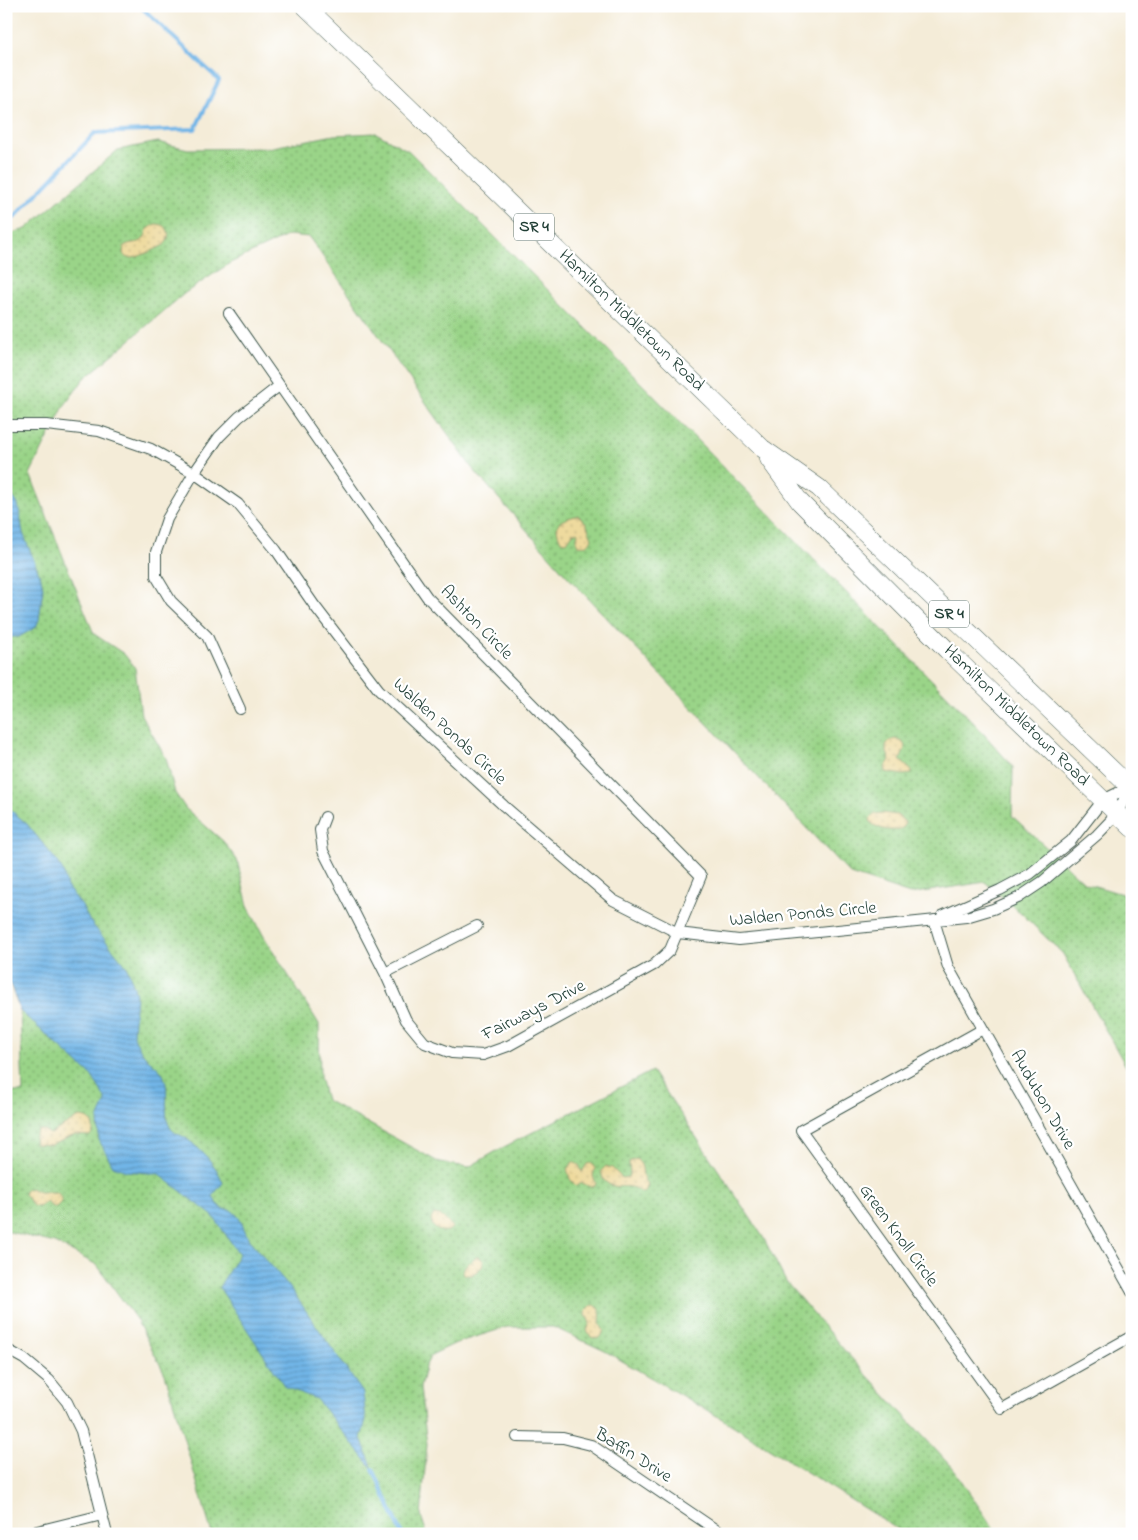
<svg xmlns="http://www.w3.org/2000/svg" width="1138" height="1540" viewBox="0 0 1138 1540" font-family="'Indie Flower',sans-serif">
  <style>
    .grass { fill: url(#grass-dots); stroke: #5c885e }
    .sand { fill: url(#sand-dots); stroke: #868c69 }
    .water { fill: url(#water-rules); stroke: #48798e }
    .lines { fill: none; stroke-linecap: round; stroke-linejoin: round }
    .stream { stroke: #71b5e7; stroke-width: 4 }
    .minor-casing { stroke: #3f574d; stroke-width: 12 }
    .trunk-casing { stroke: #3f574d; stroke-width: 19 }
    .minor { stroke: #fff; stroke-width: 10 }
    .trunk { stroke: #fff; stroke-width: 18 }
    .labels { text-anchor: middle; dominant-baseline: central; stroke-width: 4.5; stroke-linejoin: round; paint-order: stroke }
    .shield { fill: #fff; stroke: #627771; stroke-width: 1 }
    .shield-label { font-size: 16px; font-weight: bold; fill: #1f3d34 }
    .street-label { font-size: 18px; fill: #1f3d34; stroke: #fff }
  </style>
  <defs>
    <pattern id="grass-dots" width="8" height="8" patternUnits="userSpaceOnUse" patternTransform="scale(1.25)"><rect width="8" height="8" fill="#9ad488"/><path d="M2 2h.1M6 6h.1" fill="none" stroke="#7dad70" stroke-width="1.8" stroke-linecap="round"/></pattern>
    <pattern id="sand-dots" width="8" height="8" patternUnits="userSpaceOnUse" patternTransform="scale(1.25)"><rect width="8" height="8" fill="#eeda9e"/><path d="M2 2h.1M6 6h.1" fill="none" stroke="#ccbc89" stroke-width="1.8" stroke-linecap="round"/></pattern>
    <pattern id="water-rules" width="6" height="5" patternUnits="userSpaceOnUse" patternTransform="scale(1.25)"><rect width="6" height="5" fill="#71b5e7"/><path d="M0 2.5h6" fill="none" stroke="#5c94bc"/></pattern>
  </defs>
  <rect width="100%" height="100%" fill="#fff"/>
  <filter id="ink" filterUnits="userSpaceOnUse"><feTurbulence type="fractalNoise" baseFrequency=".02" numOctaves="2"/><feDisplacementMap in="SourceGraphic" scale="10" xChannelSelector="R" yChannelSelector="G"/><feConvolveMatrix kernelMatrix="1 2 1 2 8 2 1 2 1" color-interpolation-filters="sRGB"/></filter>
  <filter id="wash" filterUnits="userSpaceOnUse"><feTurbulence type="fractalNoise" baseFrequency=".0096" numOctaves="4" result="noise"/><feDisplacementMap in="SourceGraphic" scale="20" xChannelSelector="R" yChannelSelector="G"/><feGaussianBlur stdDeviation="1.12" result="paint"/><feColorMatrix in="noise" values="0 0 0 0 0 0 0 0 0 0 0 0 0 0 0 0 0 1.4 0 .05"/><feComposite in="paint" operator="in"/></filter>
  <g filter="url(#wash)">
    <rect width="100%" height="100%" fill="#f4ecd8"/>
    <!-- grass -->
    <path class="grass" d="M376 133 409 151 640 382 975 724 1013 767 1012 816 1085 883 1132 897V1077L1063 954 1021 913 985 882 910 894 850 874 567 576 472 468 309 237 289 235 230 263 185 293 84 379 64 406 30 474 94 634 124 654 135 668 141 715 166 758 175 793 186 809 223 841 237 860 248 906 263 935 319 1024 320 1077 326 1100 440 1163 469 1167 500 1149 652 1071 763 1237 786 1282 845 1351 955 1471 997 1534H905L729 1423 605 1351 553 1327H507L456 1343 431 1355 425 1367 420 1388 427 1444 421 1516 427 1534H212L165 1374 136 1319 97 1265 55 1243 6 1231V1092H23L20 1011 6 972V235L26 229 118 150 158 142 188 149 268 148 334 135Z"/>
    <!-- sand -->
    <path class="sand" d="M155 224C168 224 173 235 164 245 158 248 134 260 129 258 125 258 124 255 123 253L124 246C135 239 143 248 147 230Z
      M578 515 586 523 592 538C589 546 586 546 578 545L576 541 578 534 577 532 573 533 567 542 561 541C551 520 561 521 578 515Z
      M895 739C910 742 904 751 900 760L911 770V774L903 775 886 772 885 767 890 760 886 750V745L889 741Z
      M882 813 897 815 905 822 904 827C895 833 880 830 871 823L870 819 875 814Z
      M79 1117C88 1117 94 1122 93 1131L90 1136 75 1135 51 1145 35 1144 34 1138 38 1130H44L50 1134Z
      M636 1159C647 1167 638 1175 648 1185L645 1192C639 1193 639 1190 634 1188 622 1184 613 1191 603 1179L601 1171 606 1166 612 1168 622 1178 628 1177 630 1172 629 1162Z
      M573 1162 579 1165 582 1172 587 1164 592 1163 595 1169 593 1176 596 1183 595 1186 591 1187 582 1183 576 1186 570 1179 567 1169Z
      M31 1188 39 1192H57L61 1197V1202L56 1207H52L47 1201 39 1207 33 1206 24 1194 26 1190Z
      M434 1214 440 1215 453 1227 448 1231C438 1232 432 1229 431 1219Z
      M478 1256 484 1261 482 1267 472 1275H464L463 1271 465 1266Z
      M594 1305C603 1311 600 1316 600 1324L604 1331 601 1337 597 1339 591 1337 587 1330 590 1323 586 1315V1310L590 1306Z"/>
    <!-- water -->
    <path class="water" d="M6 488 18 504 23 533 41 578 43 588 39 620 36 627 19 637H12L6 640Z
      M6 806 27 824 55 859 63 871 67 887 82 906 89 920 127 967 134 987 136 996 133 1034C136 1042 140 1051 146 1057 152 1064 161 1068 164 1077 171 1094 161 1114 171 1129 175 1134 182 1135 187 1139 202 1151 216 1164 223 1183L213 1195 216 1203 223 1209 231 1210 239 1217 249 1240 288 1285 363 1393 366 1420 361 1438 373 1469 316 1399 285 1387 219 1287 239 1254 213 1216 159 1174 126 1171 113 1166 99 1140 98 1119 106 1101 100 1089 91 1075 20 1011 6 972Z"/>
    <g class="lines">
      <!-- stream -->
      <path class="stream" d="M6 218H14L95 133 195 129 219 80 140 6
        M373 1469 402 1534"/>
    </g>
  </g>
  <g filter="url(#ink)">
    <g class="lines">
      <!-- minor casing -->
      <g class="minor-casing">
        <path id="minor" d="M229 313 427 597 701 876 670 950 654 965 508 1046 483 1055 452 1053 425 1043 406 1020 385 973 323 851 320 830 325 817
          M6 425H46L99 431 151 449 194 473 238 504 276 550 314 605 379 690 504 806 613 900 678 933 739 940 966 917 993 909 1018 898 1042 882 1097 835 1117 814 1130 787
          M240 709 207 636 171 601 156 576V552L167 519 194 473 219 437 239 417 279 386
          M942 916 1000 890 1030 874 1071 841 1103 800 1132 786
          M934 920 948 967 1132 1292
          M385 973 477 926
          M983 1029 801 1130 1002 1409 1132 1336
          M6 1349 24 1359 49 1380 67 1402 81 1431 107 1534
          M517 1437 563 1438 591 1445 722 1534
          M25 1534 102 1515"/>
      </g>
      <!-- trunk casing -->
      <g class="trunk-casing">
        <path id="trunk" d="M305 6 762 448 819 488 1132 789
          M769 459 800 502 947 650 1132 828"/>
      </g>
      <!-- minor -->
      <use href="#minor" class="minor"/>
      <!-- trunk -->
      <use href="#trunk" class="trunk"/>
    </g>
  </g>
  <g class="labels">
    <!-- shield labels -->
    <g class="shield">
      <rect x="514" y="213.5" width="40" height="27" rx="4"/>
      <rect x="929" y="600.5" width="40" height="27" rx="4"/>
    </g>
    <g class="shield-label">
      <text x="534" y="227">SR 4</text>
      <text x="949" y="614">SR 4</text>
    </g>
    <!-- street labels -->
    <g class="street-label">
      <text transform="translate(631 321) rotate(44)">Hamilton Middletown Road</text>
      <text transform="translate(476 623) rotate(46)">Ashton Circle</text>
      <text transform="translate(1016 716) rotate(44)">Hamilton Middletown Road</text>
      <text transform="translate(449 732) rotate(43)">Walden Ponds Circle</text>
      <text transform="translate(803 915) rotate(-5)">Walden Ponds Circle</text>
      <text transform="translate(534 1011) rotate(-27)">Fairways Drive</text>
      <text transform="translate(1042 1100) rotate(60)">Audubon Drive</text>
      <text transform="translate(898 1236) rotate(54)">Green Knoll Circle</text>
      <text transform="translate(633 1456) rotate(32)">Baffin Drive</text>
    </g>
  </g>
  <!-- margin -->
  <rect width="1138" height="1540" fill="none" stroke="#fff" stroke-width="25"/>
</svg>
